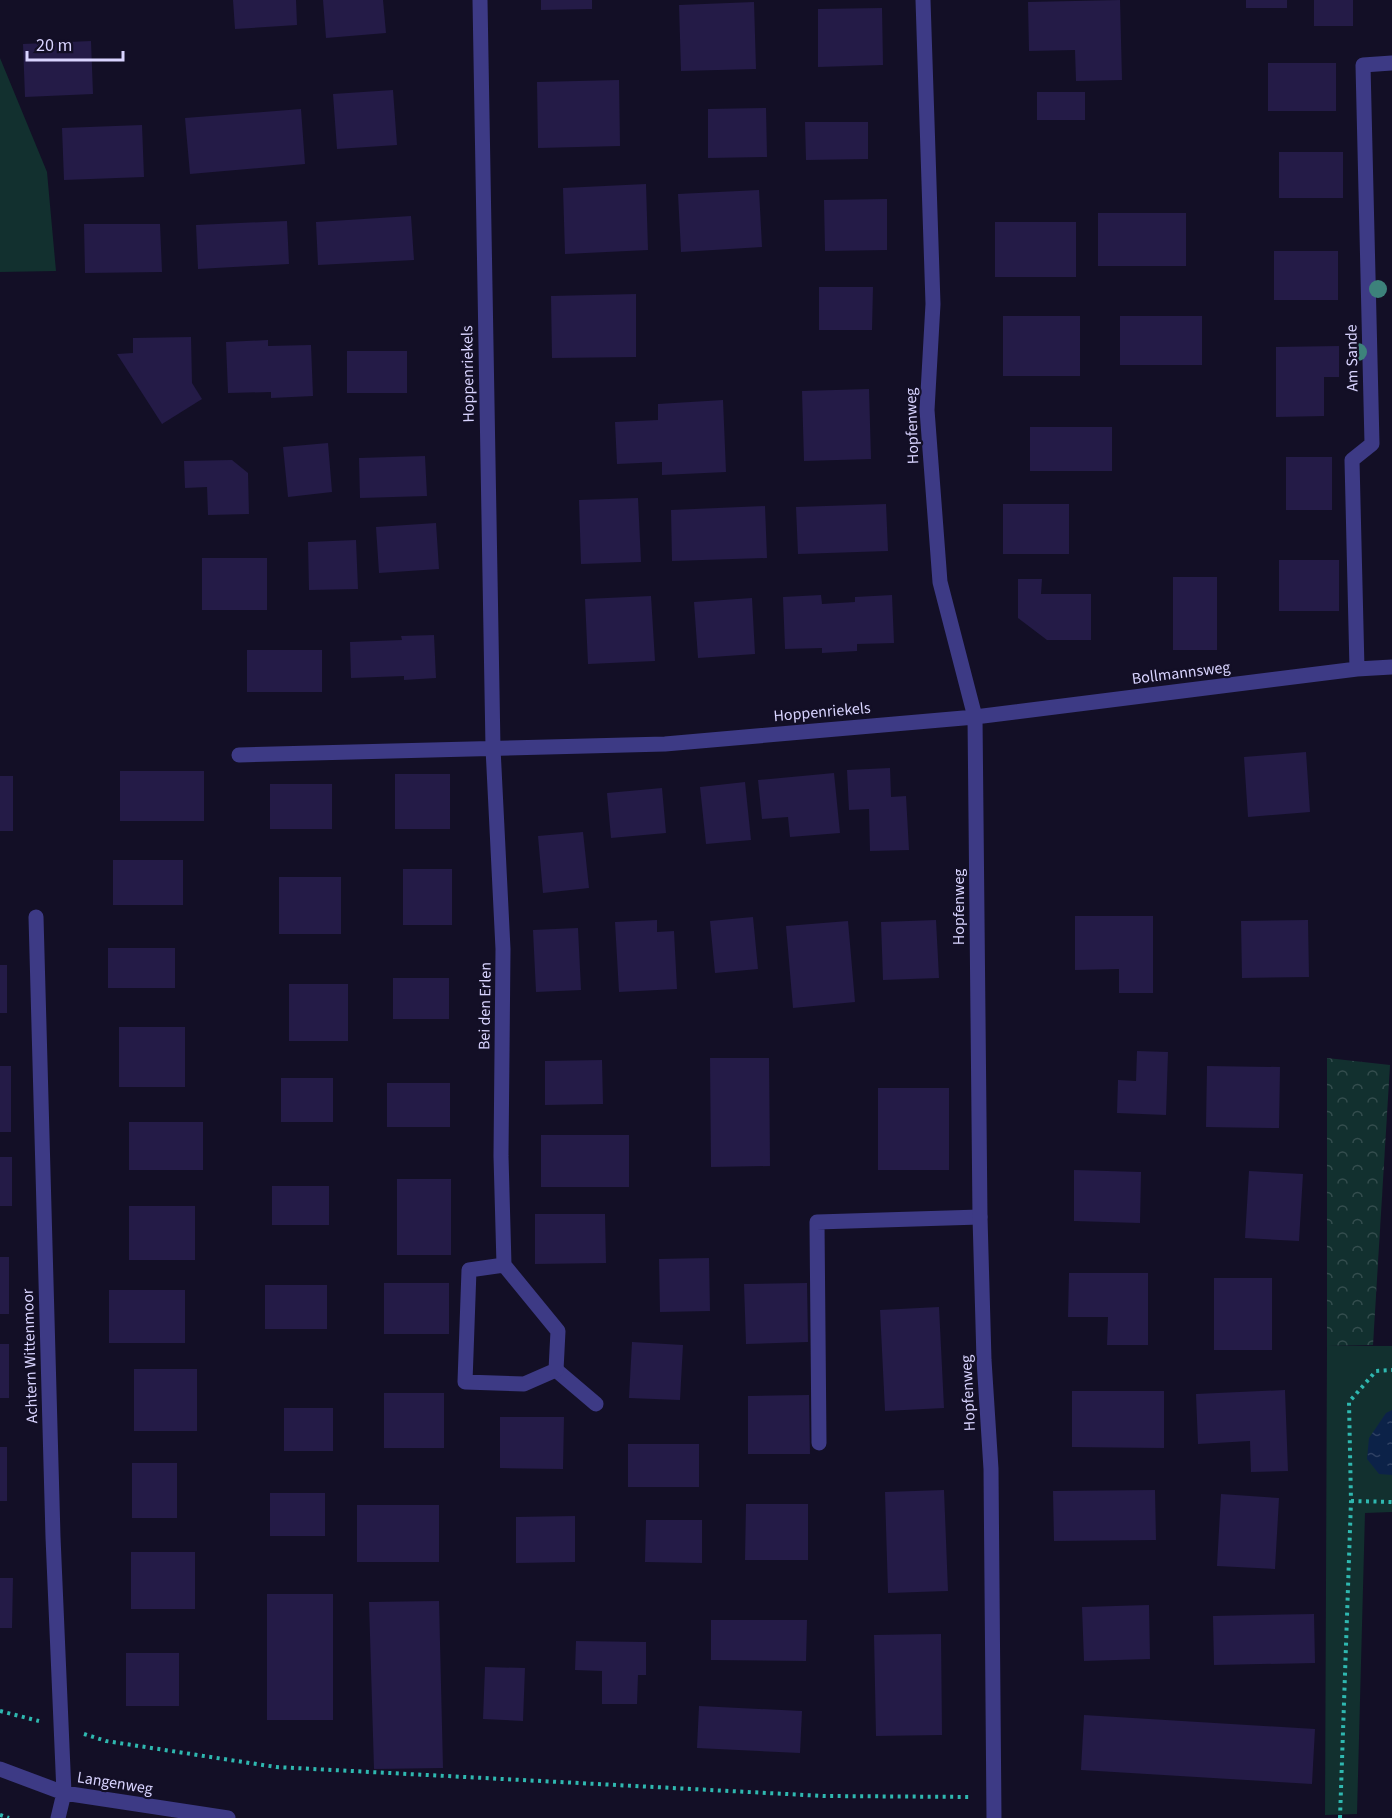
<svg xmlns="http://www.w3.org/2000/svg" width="1392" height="1818" viewBox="0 0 1392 1818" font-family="'Source Sans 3',sans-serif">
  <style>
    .green { fill: #12302f }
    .forest { fill: url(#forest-crowns) }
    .water { fill: url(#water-ripples) }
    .building { fill: #241b47 }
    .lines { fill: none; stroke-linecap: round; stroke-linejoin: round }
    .path { stroke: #2fb8b0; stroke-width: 4; stroke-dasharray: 3 4.5; stroke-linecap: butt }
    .service { stroke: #3d3a85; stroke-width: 15 }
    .minor { stroke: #3d3a85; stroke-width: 15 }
    .tree { fill: #3d827b }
    .labels { text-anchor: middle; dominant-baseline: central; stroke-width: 4.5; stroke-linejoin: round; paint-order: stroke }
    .street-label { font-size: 16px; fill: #d9d4ff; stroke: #130f26 }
  </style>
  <defs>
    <pattern id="forest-crowns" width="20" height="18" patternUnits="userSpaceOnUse" patternTransform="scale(1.5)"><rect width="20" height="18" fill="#12302f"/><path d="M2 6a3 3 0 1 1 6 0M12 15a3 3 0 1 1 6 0" fill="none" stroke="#344d4e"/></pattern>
    <pattern id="water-ripples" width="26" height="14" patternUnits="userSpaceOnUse" patternTransform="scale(1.5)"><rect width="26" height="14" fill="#0c2248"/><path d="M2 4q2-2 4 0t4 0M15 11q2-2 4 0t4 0" fill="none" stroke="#2f4163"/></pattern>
  </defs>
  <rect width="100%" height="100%" fill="#130f26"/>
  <!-- green -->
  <path class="green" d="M0 58 47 172 56 271 0 272Z
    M1327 1346H1392V1512L1365 1513 1357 1814 1325 1815Z"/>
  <!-- forest -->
  <path class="forest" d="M1327 1058 1390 1065 1373 1345 1327 1346Z"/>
  <!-- water -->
  <path class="water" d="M1392 1410V1475L1379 1474 1367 1459 1369 1438 1386 1413Z"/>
  <!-- building -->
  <path class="building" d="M233 0H296L297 25 235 29Z
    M323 0H383L386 33 326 38Z
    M541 0H592V9L541 10Z
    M1120 0 1122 80 1076 81 1075 50 1029 51 1028 2Z
    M1246 0H1287V8H1246Z
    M1314 0H1353V26H1314Z
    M754 2 756 69 681 71 679 5Z
    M882 8 883 65 818 67V9Z
    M91 41 93 94 25 97 23 44Z
    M1268 63H1336V111H1268Z
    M619 80 620 146 538 148 537 82Z
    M393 90 397 145 337 149 333 94Z
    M1037 92H1085V120H1037Z
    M766 108 767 157 708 158V109Z
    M301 109 305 164 190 174 185 118Z
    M805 122H868V159L806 160Z
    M142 125 144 177 64 180 62 128Z
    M1279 152H1343V198H1279Z
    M646 184 648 250 565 254 563 188Z
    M759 190 762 247 681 252 678 194Z
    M887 199V250L825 251 824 200Z
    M1098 213H1186V266H1098Z
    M411 216 414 260 318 265 316 222Z
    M287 221 289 264 198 269 196 225Z
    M995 222H1076V277H995Z
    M84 224H160L162 272 85 273Z
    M1274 251H1338V300H1274Z
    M819 287H873L872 330H819Z
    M636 294V357L552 358 551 296Z
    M1003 316H1080V376H1003Z
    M1120 316H1202V365H1120Z
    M191 337 192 383 202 399 162 424 117 354 133 353V338Z
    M268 340V346L311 345 313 396 271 398V392L228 393 226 342Z
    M1339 346V377H1324V416L1276 417V347Z
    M347 351H407V393H347Z
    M869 389 871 459 804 461 802 391Z
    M723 400 726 472 662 475V462L617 464 615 422 658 420V404Z
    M1030 427H1112V471H1030Z
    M328 443 332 492 288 497 283 447Z
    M425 456 427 496 360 498 359 458Z
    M1286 457H1332V510H1286Z
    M232 460 248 473 249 514 208 515 207 487 185 488 184 461Z
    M638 498 641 562 581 564 579 500Z
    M886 504 888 551 798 554 796 507Z
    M1003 504H1069V554H1003Z
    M765 506 767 558 672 561 671 510Z
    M436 523 439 569 379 573 376 527Z
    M356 540 358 589 309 590 308 542Z
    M202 558H267V610H202Z
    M1279 560H1339V611H1279Z
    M1173 577H1217V650H1173Z
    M1018 579H1042L1041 594H1091V640H1047L1018 618Z
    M821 595 822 604 855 602V597L892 595 894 643 857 644V651L822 653V648L785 649 783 597Z
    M651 596 655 661 588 664 585 599Z
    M752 598 755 654 698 658 694 602Z
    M434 635 436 678 404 680V676L351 678 350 642 402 640 401 636Z
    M247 650H322V692H247Z
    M1306 752 1310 812 1248 817 1244 757Z
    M890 768 891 797 906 796 909 850 870 851 869 809 849 810 847 770Z
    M120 771H204V821H120Z
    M834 773 840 833 790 837 788 817 762 819 758 780Z
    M395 774H450V829H395Z
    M0 776H13V831H0Z
    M745 782 751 840 706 844 700 787Z
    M270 784H332V829H270Z
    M662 788 666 833 611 838 607 793Z
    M583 832 589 888 543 893 538 836Z
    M113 860H183V905H113Z
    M403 869H452V925H403Z
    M279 877H341V934H279Z
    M1075 916H1153V993H1119V969L1075 970Z
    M753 917 758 969 715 973 710 921Z
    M657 920V932L674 931 677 989 619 992 615 922Z
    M936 920 939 978 883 980 881 922Z
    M1308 920 1309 977 1242 978 1241 921Z
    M848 921 855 1002 793 1008 786 926Z
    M578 928 581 990 536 992 533 930Z
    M108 948H175V988H108Z
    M0 965H7V1013H0Z
    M393 978H449V1019H393Z
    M289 984H348V1041H289Z
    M119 1027H185V1087H119Z
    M1137 1051 1168 1052 1166 1115 1117 1113 1118 1080 1136 1081Z
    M710 1058H769L770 1166 711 1167Z
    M602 1060 603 1104 545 1105V1061Z
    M0 1066H11V1132H0Z
    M1207 1066 1280 1067 1279 1128 1206 1127Z
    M281 1078H333V1122H281Z
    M387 1083H450V1127H387Z
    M878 1088H949V1170H878Z
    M129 1122H203V1170H129Z
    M541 1135H629V1187H541Z
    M0 1157H12V1206H0Z
    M1074 1170 1141 1172 1140 1223 1074 1221Z
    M1249 1171 1303 1174 1299 1241 1245 1238Z
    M397 1179H451V1255H397Z
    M272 1186H329V1225H272Z
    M129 1206H195V1260H129Z
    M535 1214H605L606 1263 535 1264Z
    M0 1257H9V1314H0Z
    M709 1258 710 1311 660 1312 659 1259Z
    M1069 1273H1148V1345H1107L1108 1317H1068Z
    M1214 1278H1272V1350H1214Z
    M384 1283H449V1334H384Z
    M807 1283 808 1342 746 1344 744 1284Z
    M265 1285H327V1329H265Z
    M109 1290H185V1343H109Z
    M939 1307 944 1408 885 1411 880 1310Z
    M632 1342 683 1345 680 1400 629 1398Z
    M0 1344H9V1398H0Z
    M134 1369H197V1431H134Z
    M1285 1390 1288 1471 1251 1472 1250 1441 1198 1444 1196 1394Z
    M1072 1391H1164V1448L1072 1447Z
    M384 1393H444V1448H384Z
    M809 1395 810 1454H748V1396Z
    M284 1408H333V1451H284Z
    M500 1417H564L563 1469 500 1468Z
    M628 1444H699V1487H628Z
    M0 1447H7V1501H0Z
    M132 1463H177V1518H132Z
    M944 1490 948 1591 888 1593 885 1492Z
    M1155 1490 1156 1540 1054 1541 1053 1491Z
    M270 1493H325V1536H270Z
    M1221 1494 1279 1498 1275 1569 1217 1566Z
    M746 1504H808V1560H745Z
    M357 1505H439V1562H357Z
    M575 1516V1562L516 1563V1517Z
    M646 1520H702V1563L645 1562Z
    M131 1552H195V1609H131Z
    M0 1578H13L12 1628H0Z
    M267 1594H333V1720H267Z
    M439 1601 443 1768 374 1769 369 1602Z
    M1149 1605 1150 1659 1084 1661 1082 1607Z
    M1314 1614 1315 1663 1214 1665 1213 1616Z
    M711 1620H807L806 1661 711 1660Z
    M941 1634 942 1735 876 1736 874 1635Z
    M576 1641 646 1642V1675H638L637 1704H602V1671L575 1670Z
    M126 1653H179V1706H126Z
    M485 1667 525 1668 523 1721 483 1719Z
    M699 1706 802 1711 800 1753 697 1748Z
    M1084 1715 1315 1729 1312 1784 1081 1770Z"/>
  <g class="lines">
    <!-- path -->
    <path class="path" d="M1351 1501 1392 1502
      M0 1711 39 1721
      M84 1734 106 1741 276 1767 824 1796 972 1797
      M0 1815 9 1818
      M1340 1818 1351 1501 1349 1402 1376 1371 1392 1370"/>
    <!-- service -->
    <path class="service" d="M556 1370 596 1404
      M819 1443 817 1222 980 1217"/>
    <!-- minor -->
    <path class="minor" d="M480 0 493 748 503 949 501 1156 504 1265 469 1270 465 1382 524 1384 556 1370 558 1331 504 1265
      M923 0 933 304 927 410 940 582 975 717 980 1217 984 1360 991 1469 994 1818
      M1357 669 1352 460 1372 444 1363 65 1392 63
      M239 755 665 744 975 717 1357 669 1392 667
      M36 917 53 1537 64 1793 58 1818
      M0 1769 64 1793 228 1818"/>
  </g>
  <!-- trees -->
  <g class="tree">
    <circle cx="1378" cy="289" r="9"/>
    <circle cx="1358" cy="352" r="9"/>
  </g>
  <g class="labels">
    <!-- street labels -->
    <g class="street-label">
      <text transform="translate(1352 358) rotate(-91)">Am Sande</text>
      <text transform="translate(468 374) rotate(-91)">Hoppenriekels</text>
      <text transform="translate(912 426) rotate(-92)">Hopfenweg</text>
      <text transform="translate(1181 673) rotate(-7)">Bollmannsweg</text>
      <text transform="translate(822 712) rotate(-5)">Hoppenriekels</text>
      <text transform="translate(959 907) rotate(-90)">Hopfenweg</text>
      <text transform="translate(485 1006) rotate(-89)">Bei den Erlen</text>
      <text transform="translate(30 1356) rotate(-92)">Achtern Wittenmoor</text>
      <text transform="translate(968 1393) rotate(-93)">Hopfenweg</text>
      <text transform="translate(115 1783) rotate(9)">Langenweg</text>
    </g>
  </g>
  <!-- scale -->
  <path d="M27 51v9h96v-9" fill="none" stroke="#d9d4ff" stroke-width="3"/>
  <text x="36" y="51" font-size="18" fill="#d9d4ff" stroke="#130f26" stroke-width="4.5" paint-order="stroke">20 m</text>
</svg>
